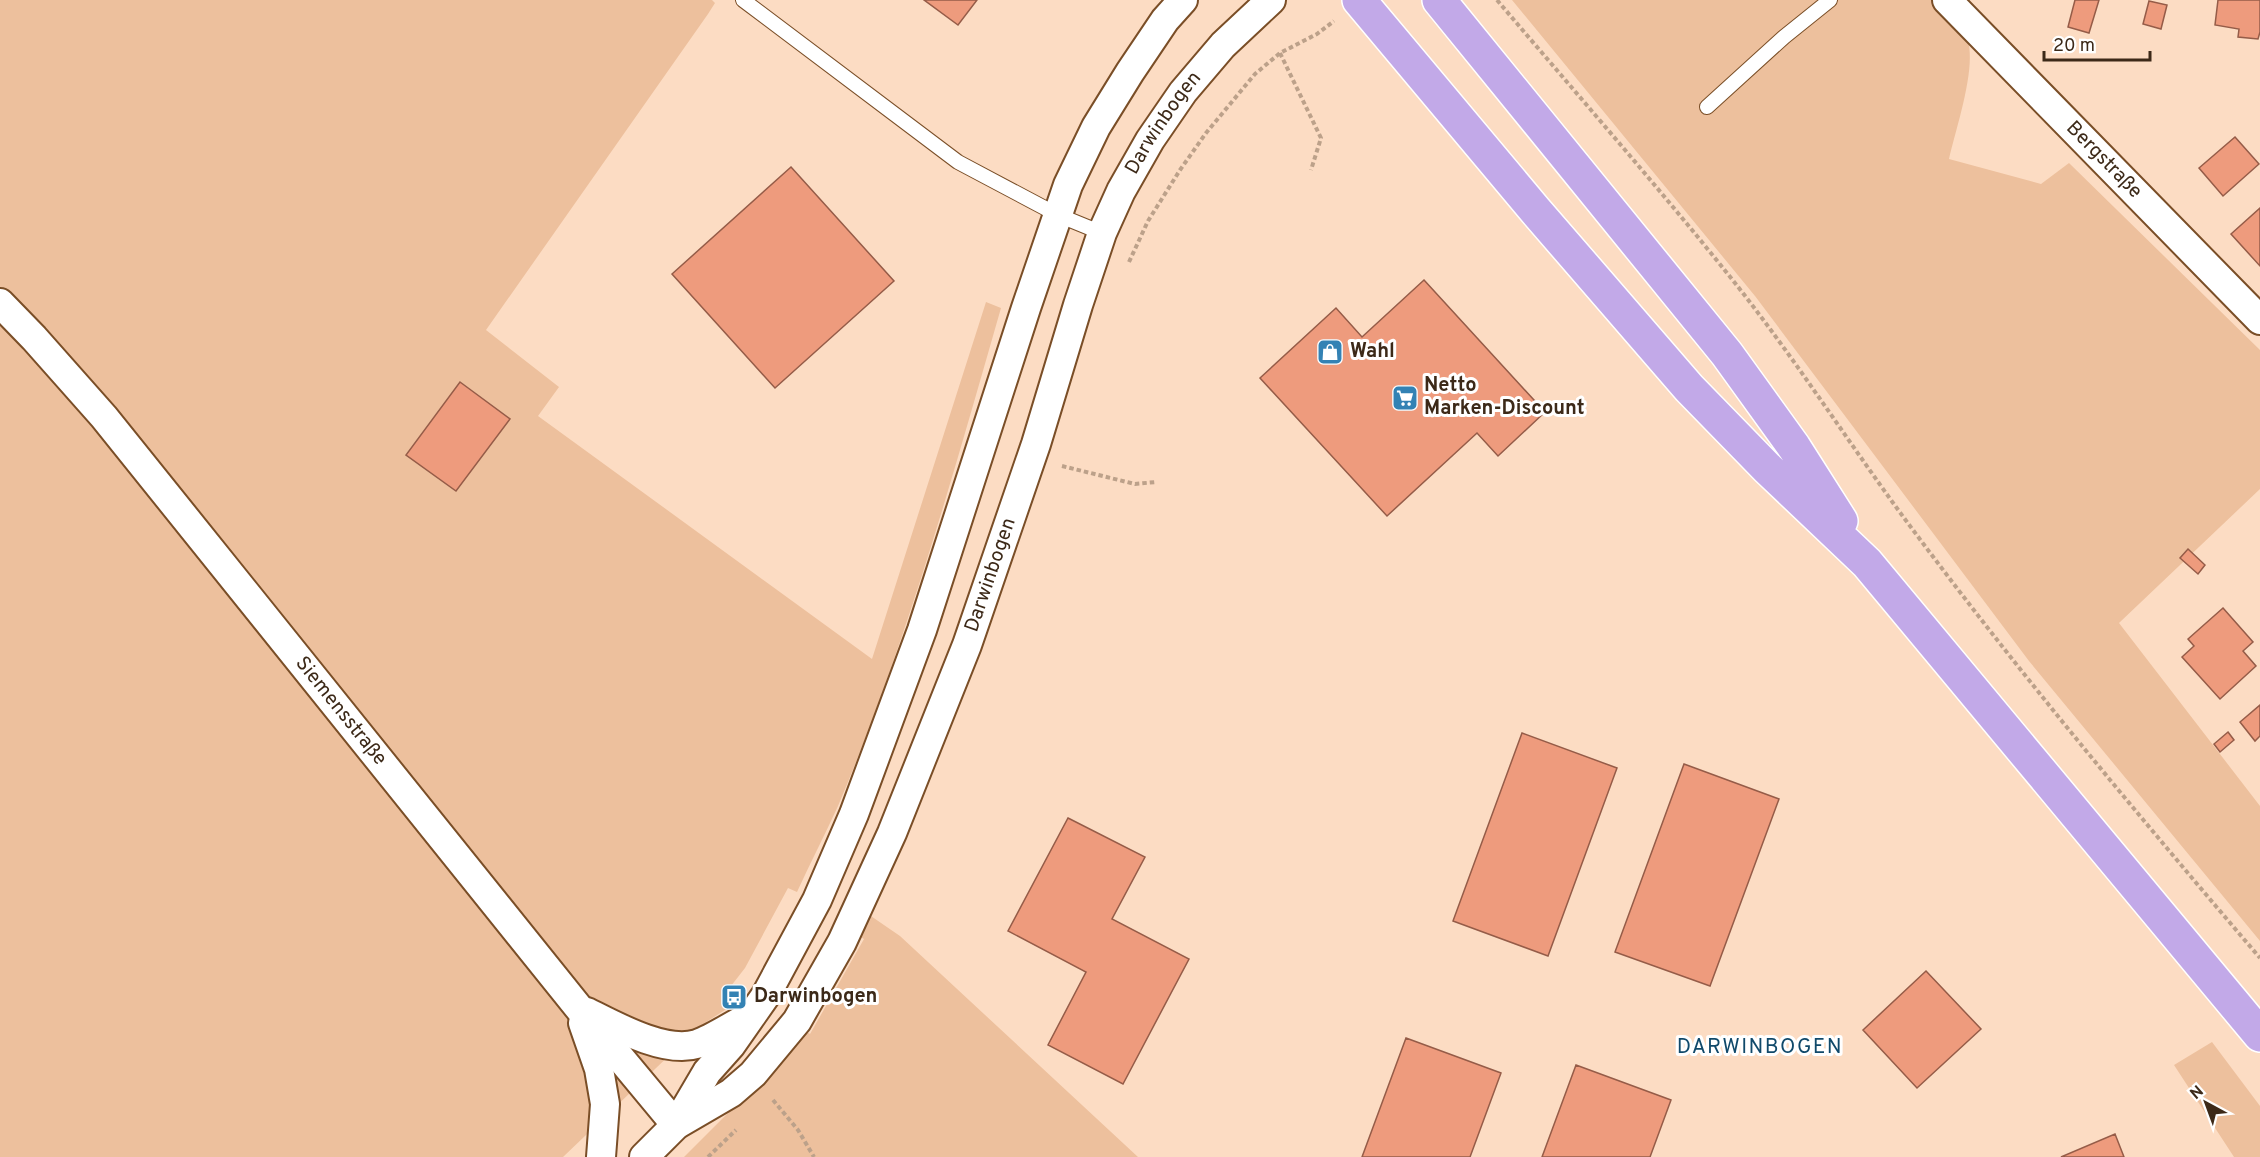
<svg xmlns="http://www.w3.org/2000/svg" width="2260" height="1157" viewBox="0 0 2260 1157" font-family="Overpass,sans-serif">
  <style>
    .green { fill: #edc09d }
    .building { fill: #ee9b7d; stroke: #955c48; stroke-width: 1.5 }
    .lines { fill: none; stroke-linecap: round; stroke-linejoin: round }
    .service-casing { stroke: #7a4e27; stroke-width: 16 }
    .minor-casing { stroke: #7a4e27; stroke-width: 32 }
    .primary-casing { stroke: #fff; stroke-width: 36 }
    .path { stroke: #bca18a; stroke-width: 4; stroke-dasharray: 4.5 3; stroke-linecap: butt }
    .service { stroke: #fff; stroke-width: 14 }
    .minor { stroke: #fff; stroke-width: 28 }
    .primary { stroke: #c2a9e8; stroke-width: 33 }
    .labels { text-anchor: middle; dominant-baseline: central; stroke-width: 6; stroke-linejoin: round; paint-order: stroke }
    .street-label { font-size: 20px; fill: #3c2918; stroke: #fff }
    .poi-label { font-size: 20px; font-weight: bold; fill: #3c2918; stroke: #fff; text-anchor: start }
    .neighbourhood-label { font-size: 21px; letter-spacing: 1.5px; fill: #10496a; stroke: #fff }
  </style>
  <rect width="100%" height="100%" fill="#fcdcc3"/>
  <!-- green -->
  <path class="green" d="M0 0H712L715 3 708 14 486 330 559 387 538 416 872 659 986 302 1001 308C953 475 906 645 838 806 825 835 810 863 797 892L788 888 745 968 724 995 732 1003 728 1008 700 1026 563 1157H0Z
    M1512 0H1932C1946 11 1963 23 1968 41 1976 70 1956 128 1949 159L2041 184 2069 163 2260 350V489L2119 623 2260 806V941L2029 661 1755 296Z
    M865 912 900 936 1138 1157H684L758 1083 801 1028 810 1034 864 939 855 933Z
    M2212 1042 2260 1106V1157H2234L2174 1065Z"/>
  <!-- building -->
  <path class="building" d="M924 0H977L958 25Z
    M2075 0H2099L2089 33 2068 27Z
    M2218 0H2260V32L2258 39 2238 37 2239 29 2215 25Z
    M2149 1 2167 5 2161 29 2143 24Z
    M2235 137 2259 164 2223 196 2199 168Z
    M791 167 894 281 775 388 672 274Z
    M2260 208V266L2231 234Z
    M1424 280 1545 412 1498 456 1477 433 1387 516 1260 378 1336 308 1362 337Z
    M460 382 510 419 456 491 406 455Z
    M2188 549 2205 565 2198 574 2180 558Z
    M2223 608 2253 642 2243 651 2256 666 2220 699 2182 657 2194 646 2188 639Z
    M2260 705V736L2255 741 2240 722Z
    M2228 732 2234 740 2220 752 2214 744Z
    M1522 733 1617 768 1548 956 1453 921Z
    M1684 764 1779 799 1710 986 1615 952Z
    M1068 818 1145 857 1112 919 1189 959 1123 1084 1048 1045 1086 972 1008 931Z
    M1926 971 1981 1029 1917 1088 1863 1030Z
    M1406 1038 1501 1073 1470 1157H1362Z
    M1576 1065 1671 1100 1650 1157H1542Z
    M2115 1134 2124 1157H2061Z"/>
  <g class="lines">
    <!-- service casing -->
    <g class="service-casing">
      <path id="service" d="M743 0 958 162 1058 215 1102 233
        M1707 107 1784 37 1830 0"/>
    </g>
    <!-- minor casing -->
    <g class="minor-casing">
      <g id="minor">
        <path id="s1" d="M1947 0 2260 320"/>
        <path id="s2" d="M0 303 34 338 104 417 578 1007 676 1125"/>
        <path d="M587 1012C615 1026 665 1054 697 1044 712 1039 731 1026 747 1018"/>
        <path d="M583 1023 599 1069 605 1104 601 1157"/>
        <path d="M677 1123 707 1072 731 1045 766 995 817 900 854 814 922 630 1026 308 1068 185 1096 127 1130 72 1165 20 1183 0"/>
        <path id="s3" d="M644 1157 676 1125 731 1093 753 1074 797 1021 842 942 892 833 967 645 1036 444 1078 305 1102 233 1121 191 1150 140 1183 92 1223 45 1271 0"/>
      </g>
    </g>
    <!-- primary casing -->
    <g class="primary-casing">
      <path id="primary" d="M1359 0 1535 210 1689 388 1767 468 1867 563 2260 1035
        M1439 0 1727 354 1794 447 1841 521"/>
    </g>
    <!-- path -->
    <path class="path" d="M1497 0C1575 92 1655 183 1731 278 1799 363 1856 455 1922 542 2029 685 2144 822 2260 958
      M1280 53 1321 138 1311 170
      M1129 262 1148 221 1180 170 1206 133 1255 74 1280 53 1317 34 1334 21
      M1062 466 1135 484 1156 482
      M773 1100 798 1130 814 1157
      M708 1157 736 1130"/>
    <!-- service -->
    <use href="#service" class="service"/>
    <!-- minor -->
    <use href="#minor" class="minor"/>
    <!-- primary -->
    <use href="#primary" class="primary"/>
  </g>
  <!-- icons -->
  <defs>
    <g id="shop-square" transform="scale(1.35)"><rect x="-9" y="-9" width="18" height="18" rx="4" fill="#3382b4" stroke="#fff"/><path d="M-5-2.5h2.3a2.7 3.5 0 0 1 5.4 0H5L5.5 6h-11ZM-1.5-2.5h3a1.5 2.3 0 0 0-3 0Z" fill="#fff"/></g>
    <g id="supermarket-square" transform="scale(1.35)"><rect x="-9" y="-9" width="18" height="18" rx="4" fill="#3382b4" stroke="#fff"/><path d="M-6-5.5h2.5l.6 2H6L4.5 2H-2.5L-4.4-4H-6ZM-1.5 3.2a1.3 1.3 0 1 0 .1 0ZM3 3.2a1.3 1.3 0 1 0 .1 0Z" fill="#fff"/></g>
    <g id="bus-square" transform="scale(1.35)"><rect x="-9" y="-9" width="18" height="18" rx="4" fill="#3382b4" stroke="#fff"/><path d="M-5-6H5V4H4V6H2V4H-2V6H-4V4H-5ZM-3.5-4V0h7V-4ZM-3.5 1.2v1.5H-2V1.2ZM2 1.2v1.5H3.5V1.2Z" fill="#fff"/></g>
  </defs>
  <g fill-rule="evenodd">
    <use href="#shop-square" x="1330" y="352"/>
    <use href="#supermarket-square" x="1405" y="398"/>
    <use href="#bus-square" x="734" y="997"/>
  </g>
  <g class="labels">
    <!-- street labels -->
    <g class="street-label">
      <text stroke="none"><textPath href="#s3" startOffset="1180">Darwinbogen</textPath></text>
      <text stroke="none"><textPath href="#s1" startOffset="224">Bergstraße</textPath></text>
      <text stroke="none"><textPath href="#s3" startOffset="694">Darwinbogen</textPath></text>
      <text stroke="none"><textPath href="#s2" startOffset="532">Siemensstraße</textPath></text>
    </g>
    <!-- poi labels -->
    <g class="poi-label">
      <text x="1350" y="352">Wahl</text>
      <text x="1424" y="386">Netto<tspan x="1424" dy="23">Marken-Discount</tspan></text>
      <text x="754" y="997">Darwinbogen</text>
    </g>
    <!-- neighbourhood labels -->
    <g class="neighbourhood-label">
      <text x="1760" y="1047">DARWINBOGEN</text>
    </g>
  </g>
  <!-- north arrow -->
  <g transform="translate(2206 1103) rotate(319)" stroke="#ffffff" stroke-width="4.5" paint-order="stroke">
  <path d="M0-4.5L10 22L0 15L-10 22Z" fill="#3c2918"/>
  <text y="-9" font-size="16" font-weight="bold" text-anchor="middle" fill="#3c2918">N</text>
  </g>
  <!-- scale -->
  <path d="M2044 51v9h106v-9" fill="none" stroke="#3c2918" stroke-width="3"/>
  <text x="2053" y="51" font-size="18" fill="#3c2918" stroke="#ffffff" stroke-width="4.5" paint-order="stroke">20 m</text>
</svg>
